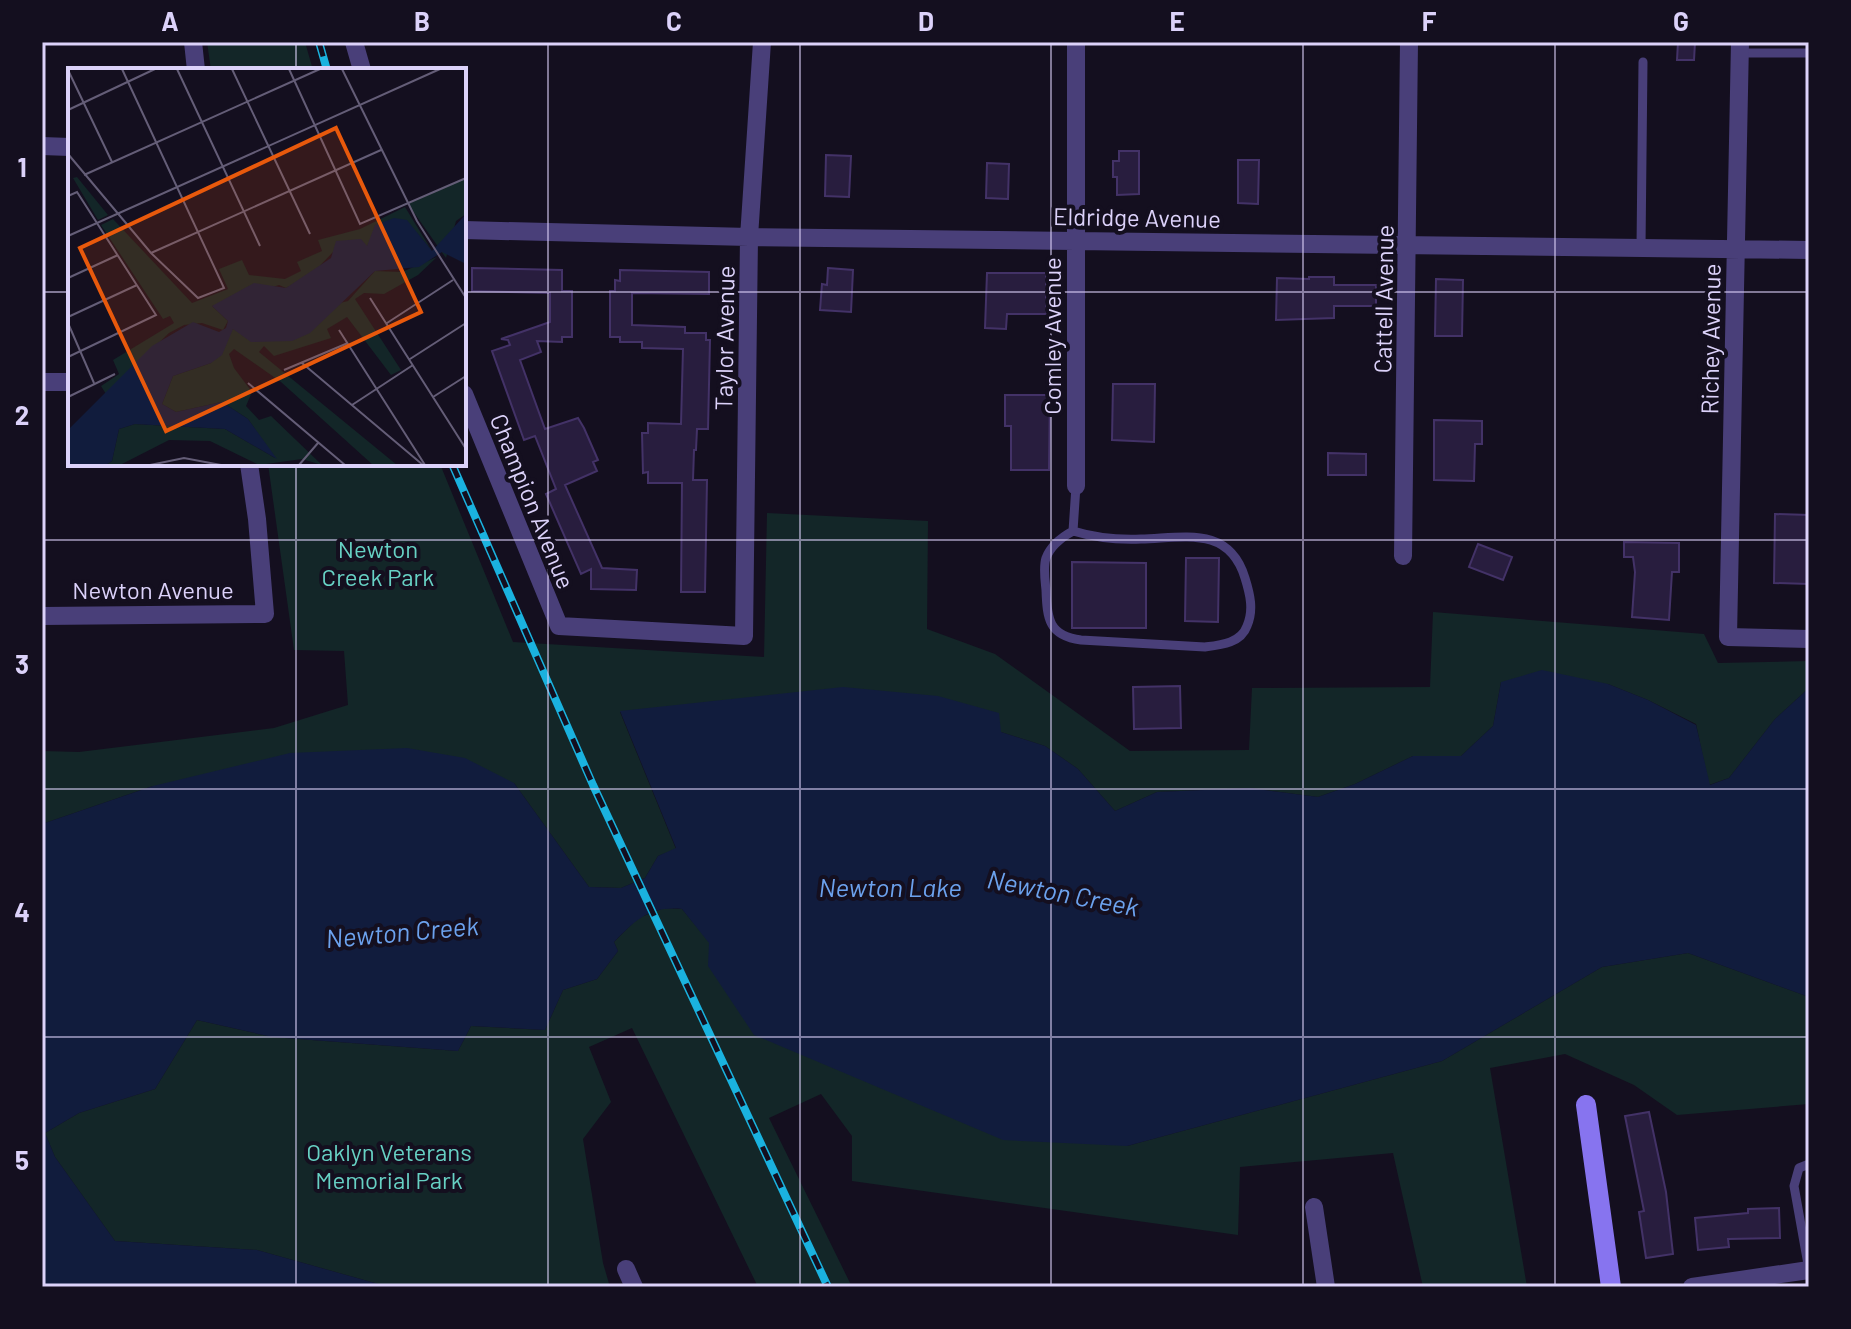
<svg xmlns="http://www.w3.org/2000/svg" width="1851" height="1329" viewBox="0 0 1851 1329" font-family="Barlow,sans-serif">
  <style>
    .green { fill: #132628 }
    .water { fill: #111c3d }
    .building { fill: #281d3e; stroke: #433267; stroke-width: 2 }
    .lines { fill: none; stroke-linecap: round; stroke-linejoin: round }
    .lane { stroke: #493f79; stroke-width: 9 }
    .street { stroke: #493f79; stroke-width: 18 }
    .secondary { stroke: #8774ef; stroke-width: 20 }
    .rail-casing { stroke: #1ab2df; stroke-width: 8 }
    .rail { stroke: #140f1f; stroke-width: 5; stroke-dasharray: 15; stroke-linecap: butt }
    .grid { fill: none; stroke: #dcd2fa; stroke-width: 2; stroke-opacity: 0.55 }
    .labels { text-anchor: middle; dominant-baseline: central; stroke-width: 8; stroke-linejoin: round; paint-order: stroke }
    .street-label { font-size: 24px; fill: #dcd2fa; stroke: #140f1f }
    .park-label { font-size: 24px; fill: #67d1c4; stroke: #140f1f }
    .water-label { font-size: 26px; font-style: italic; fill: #6ca2ee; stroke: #140f1f }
    .inset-road { fill: none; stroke: #645d77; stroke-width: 2 }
    .view { fill: #e8590c; fill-opacity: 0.15; stroke: #e8590c; stroke-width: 4 }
    .inset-edge { fill: none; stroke: #dcd2fa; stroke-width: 4 }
    .neatline { fill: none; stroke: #dcd2fa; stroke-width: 3 }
    .grid-label { font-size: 26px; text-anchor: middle; font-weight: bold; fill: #dcd2fa }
  </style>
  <rect width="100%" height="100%" fill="#140f1f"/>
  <!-- green -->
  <path class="green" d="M207 42H305L313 70H211Z
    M268 464H440L513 642 764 657 767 513 928 521 927 629 995 654 1130 751 1249 750 1252 688 1430 687 1433 612 1704 634 1718 663 1809 661V688L1775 719 1729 778 1709 785 1696 724 1648 700 1608 684 1501 682 1493 726 1461 756H1413L1355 784 1318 797 1250 788 1157 792 1115 811 1078 769 1045 746 1001 732 620 712 676 849 658 856 645 878 621 888 589 887 514 783 153 786 42 824V751L79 752 274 728 348 705 344 651 294 650Z
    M664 908 682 909 710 943 1127 1146 1442 1061 1602 967 1688 953 1809 997V1104L1677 1115 1634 1085 1565 1054 1490 1068 1527 1287H1423L1393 1153 1240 1167 1238 1235 852 1181V1136L821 1094 769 1118 852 1287H758L632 1028 589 1047 611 1102 583 1139 603 1263 610 1287H389L257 1250 115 1241 55 1157 45 1133 79 1113 155 1089 197 1020 272 1037 458 1051 471 1026 545 1030 563 990 597 979 618 951 614 942 638 918Z"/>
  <!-- water -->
  <path class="water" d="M1542 670 1608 684 1648 700 1696 725 1710 785 1729 778 1775 719 1809 688V997L1688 953 1602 967 1442 1061 1127 1146 1003 1140 754 1035 708 966 709 943 682 909C649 906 636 920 614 942L618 951 597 979 563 990 545 1030 471 1026 458 1051 272 1037 197 1020 155 1089 79 1113 45 1133 55 1157 115 1241 257 1250 389 1287H42V824L153 786 290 753 407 748 465 758 514 783 589 887 621 888 645 878 658 856 676 848 620 711 843 687 938 696 999 713 1001 732 1045 746 1078 769 1115 811 1157 792 1250 788 1318 797 1355 784 1413 756H1461L1493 726 1501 682Z"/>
  <!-- building -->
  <path class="building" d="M1678 42H1695L1694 60H1677Z
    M1119 151H1139V194L1117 195V177H1113V161H1119Z
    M826 155 851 156 849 197 825 196Z
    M1238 160H1259L1258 204 1238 203Z
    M987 163 1009 164 1008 199 986 198Z
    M472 268 562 270V291H572V337H562V342L537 341 541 352 520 360 545 429 578 418 584 428 598 460 593 462 597 471 565 485 602 568 637 570 636 590 591 589V569L581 574 546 494 556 489 535 436 524 440 492 351 510 345 508 340 501 339 550 322V293L472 291Z
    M828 268 853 270 851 312 820 310 822 284 827 285Z
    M620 270 709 272V294L632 293V325L685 327V333H706V340H710L708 429H697L696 450H694L693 480H707L705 592H681L682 483H648V472L643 473 642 433H648V423L681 424 683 349 642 348V342H620V337H610V291H615V280L620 281Z
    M987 273H1046V314H1007L1006 329 985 328Z
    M1309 277H1334V285H1376V306H1334V318L1276 320 1277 278 1309 279Z
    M1436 279 1463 280 1462 336H1435Z
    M1113 384H1155L1154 442 1112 440Z
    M1005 395H1050L1049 470H1011V426H1005Z
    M1434 420 1482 421V444H1475L1474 481 1434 480Z
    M1328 453 1366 454V475H1328Z
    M1775 514 1809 515V584L1774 583Z
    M1624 542 1679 543V572H1672L1669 620 1632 617 1635 572 1633 557H1624Z
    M1478 544 1512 557 1503 580 1469 567Z
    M1186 558H1219L1218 622 1185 621Z
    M1072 562 1146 563V628H1072Z
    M1180 686 1181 728 1134 729 1133 687Z
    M1649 1112 1666 1192 1673 1254 1646 1258 1639 1212 1644 1211 1625 1116Z
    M1779 1208 1780 1238 1728 1239 1729 1247 1698 1250 1695 1218 1748 1213V1209Z"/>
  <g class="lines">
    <!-- lane -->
    <path class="lane" d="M1740 53H1809
      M1641 247 1643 62
      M1073 531C1096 538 1117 540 1141 539 1183 538 1229 525 1245 578 1250 594 1254 610 1247 626 1241 643 1221 645 1205 647L1081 640C1049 636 1047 619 1046 590 1045 580 1043 567 1046 558 1051 545 1062 537 1073 531L1076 486
      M1809 1164 1799 1168 1794 1186 1809 1270"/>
    <!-- street -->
    <path class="street" d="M193 42 196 70
      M354 42 362 70
      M1076 42V486
      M1740 42 1728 637 1809 639
      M42 146 70 147
      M464 230 749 237 1809 250
      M42 382H70
      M464 394 559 626 744 636 749 237 762 42
      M1403 556 1409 42
      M42 616 265 614 257 519 249 464
      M1314 1207 1326 1287
      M626 1269 634 1287
      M1692 1287 1809 1270"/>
    <!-- secondary -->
    <path class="secondary" d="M1586 1105 1611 1287"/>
    <!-- rail casing -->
    <g class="rail-casing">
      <path id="rail" d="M319 42 327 70
        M452 464 593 785 828 1287"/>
    </g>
    <!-- rail -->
    <use href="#rail" class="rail"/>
  </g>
  <!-- grid -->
  <path class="grid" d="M296 42V70M548 42V1287M800 42V1287M1051 42V1287M1303 42V1287M1555 42V1287M42 292H70M464 292H1809M296 464V1287M42 540H1809M42 789H1809M42 1037H1809"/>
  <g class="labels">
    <!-- street labels -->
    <g class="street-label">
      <text transform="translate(1137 217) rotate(1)">Eldridge Avenue</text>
      <text transform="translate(1383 299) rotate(-89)">Cattell Avenue</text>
      <text transform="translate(1051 336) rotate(-90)">Comley Avenue</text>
      <text transform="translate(724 338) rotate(-89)">Taylor Avenue</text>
      <text transform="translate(1710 339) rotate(-89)">Richey Avenue</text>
      <text transform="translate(533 501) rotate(68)">Champion Avenue</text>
      <text x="153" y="589">Newton Avenue</text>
    </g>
    <!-- park labels -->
    <g class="park-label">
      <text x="378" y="548">Newton<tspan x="378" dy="28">Creek Park</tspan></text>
      <text x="389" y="1151">Oaklyn Veterans<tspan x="389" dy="28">Memorial Park</tspan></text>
    </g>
    <!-- water labels -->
    <g class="water-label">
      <text x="890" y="886">Newton Lake</text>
      <text transform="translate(1063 892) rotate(11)">Newton Creek</text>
      <text transform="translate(402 931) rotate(-5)">Newton Creek</text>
    </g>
  </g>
  <!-- overview -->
  <g transform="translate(68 68)">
    <rect width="398" height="398" fill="#140f1f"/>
    <path d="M9 109 40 147 30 152 5 110ZM398 110V146L388 153 378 190 340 136ZM337 139 364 183 349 165 313 155 299 178 265 184 245 205 218 220 211 217 144 238 160 253 155 262 134 255 116 257 101 265 38 326 33 318 51 306 45 292 106 255 102 248 95 251 33 157 45 151 124 235 160 221 151 201 174 192 181 207 217 211 233 203 229 194 254 183 250 172 292 161ZM369 189 350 207 316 226 296 225 287 231 333 302 323 307 279 249 259 261 263 270 206 288 196 278 191 284 329 397H305L213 314 166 281 161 286 166 300 184 324 178 338 191 352 203 348 254 397 234 391 191 397 142 373 101 372 52 397H38L44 393 51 361 67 356 157 361 207 390 180 351 154 334 108 344 94 336 105 308 143 295 162 262 280 233 307 203 334 204Z" fill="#132628"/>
    <path d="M398 146V196L374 184 351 199 307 203 242 265 224 273 183 274 165 261 154 287 143 295 105 308 94 336 108 344 154 334 180 351 209 391 157 361 67 356 51 361 44 393 38 397H0V362L84 278 125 254 151 264 158 260 160 253 144 238 186 215 218 220 263 190 268 173 293 171 299 178 307 157 326 150 339 152 364 183Z" fill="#111c3d"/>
    <path class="inset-road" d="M109 1 192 178M164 1 242 166M221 1 292 156 398 110M274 1 349 153 398 230M0 2 44 94M0 42 87 1M0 86 83 185 130 230 156 220 54 1M16 107 252 1M0 128 9 124 88 247 0 289M0 168 372 1M83 185 313 82M0 210 50 187M302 230 398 381M0 249 69 217M0 255 26 315M319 255 385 212M271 262 357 397M342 291 398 255M234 295 355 397M216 302 280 275M180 315 277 397M0 329 47 306M365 329 398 308M284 337 345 297M82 397 116 390 153 397M231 397 250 375"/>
    <path class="view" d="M268 60 353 244 98 363 12 180Z"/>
    <rect width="398" height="398" class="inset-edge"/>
  </g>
  <!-- border -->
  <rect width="1851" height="1329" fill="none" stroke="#140f1f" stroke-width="88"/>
  <rect x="44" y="44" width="1763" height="1241" class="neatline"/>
  <g class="grid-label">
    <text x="170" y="31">A</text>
    <text x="422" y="31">B</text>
    <text x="674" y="31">C</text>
    <text x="926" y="31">D</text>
    <text x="1177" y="31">E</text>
    <text x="1429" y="31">F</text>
    <text x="1681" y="31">G</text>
    <text x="22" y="177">1</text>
    <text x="22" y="425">2</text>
    <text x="22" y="674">3</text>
    <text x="22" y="922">4</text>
    <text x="22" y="1170">5</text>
  </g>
</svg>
